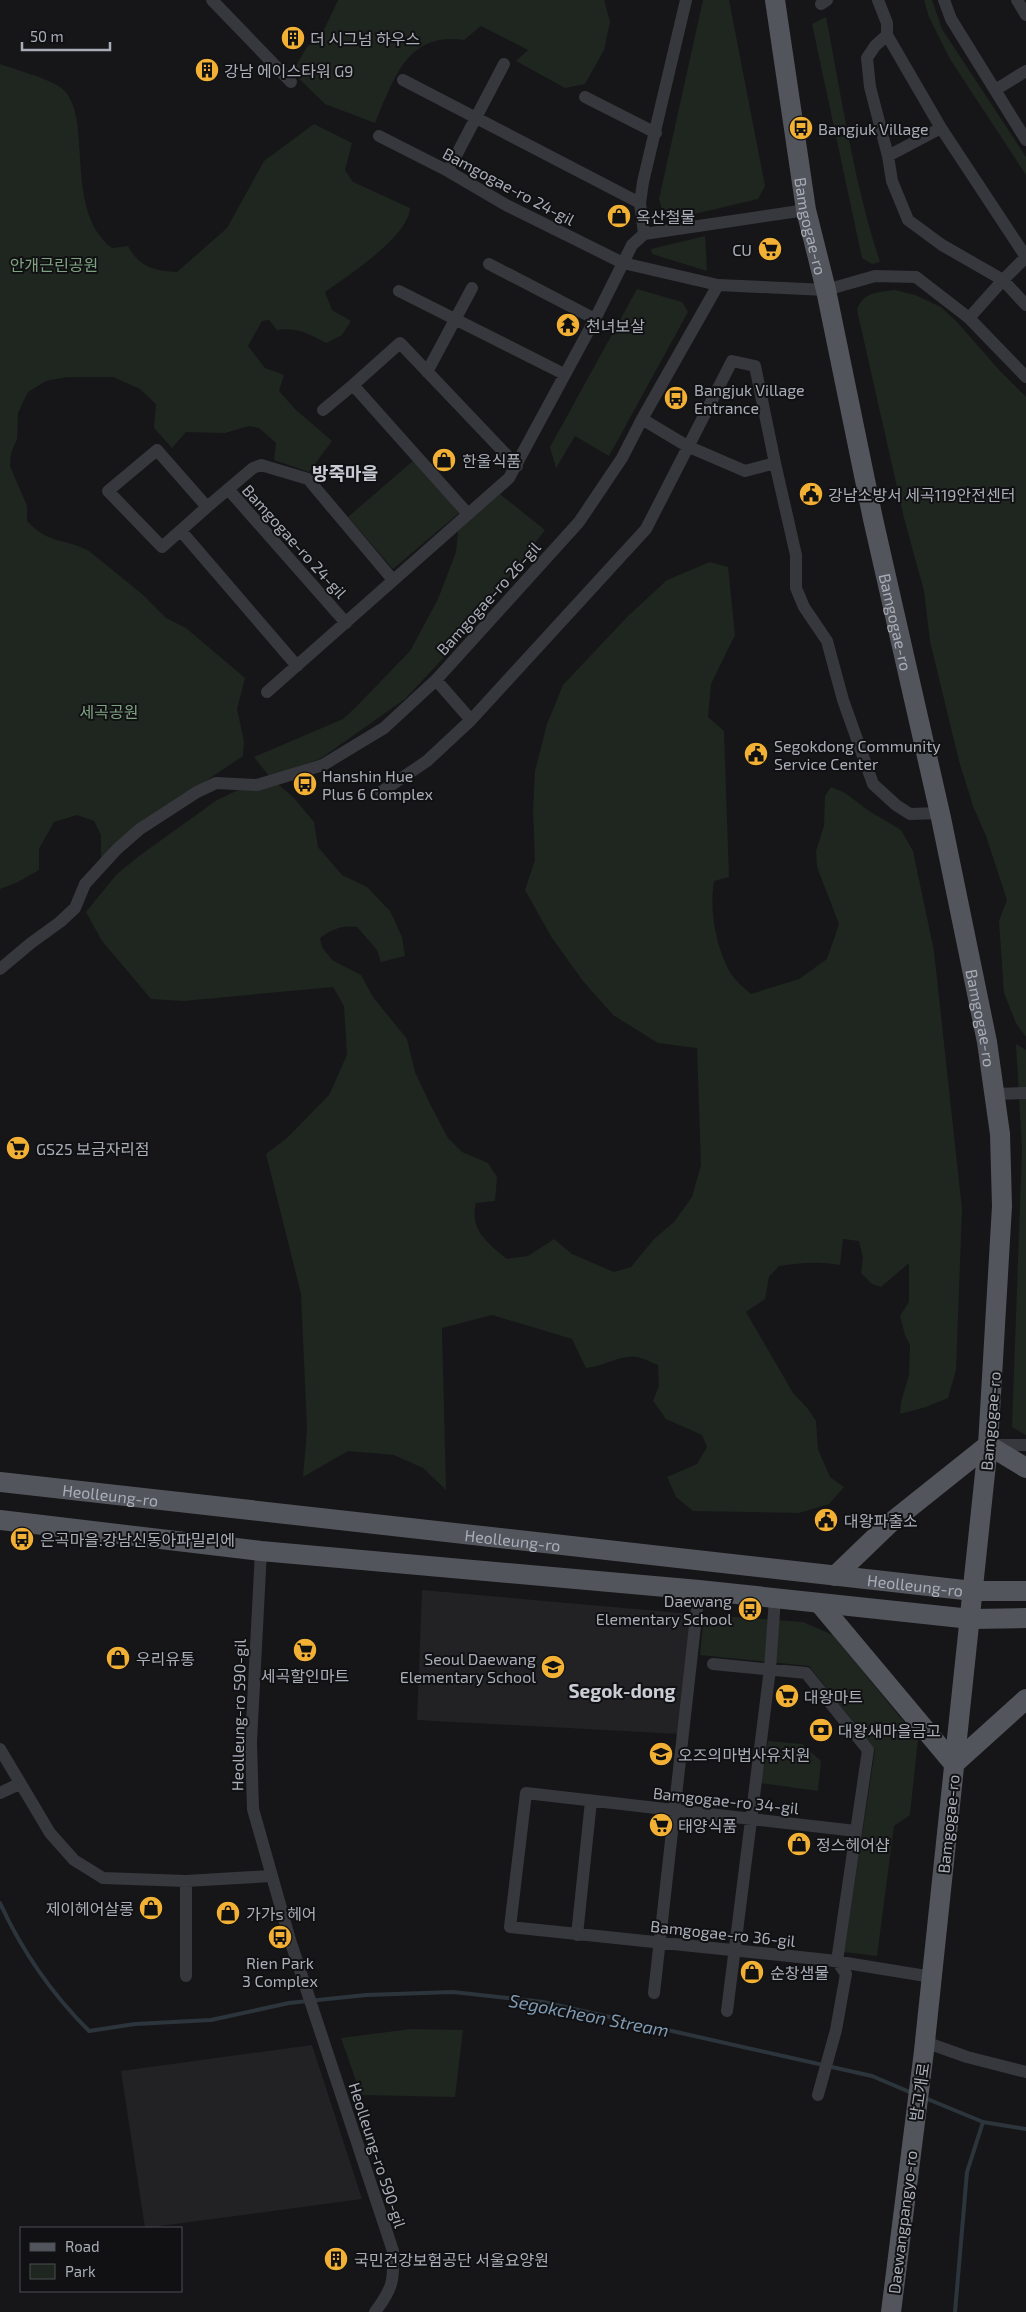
<svg xmlns="http://www.w3.org/2000/svg" width="1026" height="2312" viewBox="0 0 1026 2312" font-family="'Exo 2','Noto Sans KR',sans-serif">
  <style>
    .built { fill: #222225 }
    .green { fill: #1e261f }
    .lines { fill: none; stroke-linecap: round; stroke-linejoin: round }
    .stream { stroke: #2c353c; stroke-width: 4 }
    .minor { stroke: #37383d; stroke-width: 12 }
    .primary { stroke: #53555c; stroke-width: 20 }
    .labels { text-anchor: middle; dominant-baseline: central; stroke-width: 4; stroke-linejoin: round; paint-order: stroke }
    .poi-label { font-size: 16px; fill: #a8adb8; stroke: #111113; text-anchor: start }
    .street-label { font-size: 16px; fill: #a8adb8; stroke: #111113 }
    .park-label { font-size: 16px; fill: #7fa381; stroke: #111113 }
    .neighbourhood-label { font-size: 18px; font-weight: bold; fill: #c9ccd4; stroke: #111113 }
    .water-label { font-size: 18px; font-style: italic; fill: #7f9bb3; stroke: #111113 }
    .quarter-label { font-size: 19px; font-weight: bold; fill: #c9ccd4; stroke: #111113 }
  </style>
  <rect width="100%" height="100%" fill="#161618"/>
  <!-- built -->
  <path class="built" d="M422 1590 692 1614 679 1734 417 1720Z
    M312 2045 362 2199 145 2228 121 2071Z"/>
  <!-- green -->
  <path class="green" d="M338 0H604L610 22 604 50 585 84 565 88 516 61 528 50 481 26 464 40C406 32 394 80 375 123L325 104 292 72 307 47 325 28Z
    M703 0H729L765 186 758 199 669 220 662 209 659 199Z
    M924 0H932L942 29 1026 157V175L950 59 929 17Z
    M826 17C842 99 854 183 880 262L872 264 862 258 812 24Z
    M0 64C16 70 47 78 60 87 96 112 61 209 112 248L128 246C139 267 155 271 177 272L227 228 264 161 314 124 352 143 345 170 353 182 410 208C409 236 348 276 325 292L332 310 351 321 342 335 326 343C310 334 296 327 277 330L269 320 262 321 248 346 265 368 284 375 279 391 295 409 332 441 309 472 274 460 276 443 259 428 249 426 225 433 186 432 172 448 154 428 156 404 140 389 113 377H67L46 381 28 392 18 413 17 439 11 453 10 466 27 506V521C51 546 63 537 89 551L142 594 166 618 186 628 245 678 237 709 244 741 243 756 125 835 111 846 101 860V835L94 821 77 815 54 822 39 849V870L18 882 0 889Z
    M705 236 707 271 652 254 651 249Z
    M637 289 682 302 688 312 609 456 575 436 556 468 550 447Z
    M895 290 915 295 941 307 957 322 1000 371 1026 397V1037L1016 1023 1004 993 999 921 1007 900 986 836 973 806 959 761 930 641 924 591 904 518 857 310C863 292 878 292 895 290Z
    M414 460 459 513 393 569 348 517Z
    M500 494 545 530 462 638 405 699 320 759 269 776 254 757 343 719 356 707 410 651 438 599 456 552 458 531Z
    M710 562 728 567 735 635 711 684 708 717 724 731 729 877 714 881C709 911 716 948 731 974 736 981 744 988 751 994L799 979 827 959 839 924 817 867 816 851 824 826 825 796 831 787 845 793 869 811 901 830 913 851 934 951 962 1209 956 1370 948 1398 926 1407 900 1414 901 1402 909 1375 910 1345 905 1335 900 1316 909 1302V1263L881 1287 872 1284 861 1273 863 1258 859 1241 843 1239 840 1265C819 1261 800 1263 779 1266L769 1277 765 1299 746 1312 793 1393 808 1409 816 1421 818 1449 830 1477 844 1487 829 1504 799 1513 693 1511 676 1497 667 1477 697 1464 707 1447 702 1435 666 1419 653 1401 659 1386 658 1365C651 1362 643 1358 636 1357 619 1355 603 1367 586 1368L572 1339 492 1315 442 1328 446 1490 423 1468 394 1455 348 1451 303 1477 307 1429 301 1294 266 1154 287 1138 329 1095 347 1055 344 1006 333 987 183 1001 151 999 102 941 86 912 116 875 139 856 217 800 251 784 277 783 295 799 314 822 318 847 342 875 367 887 390 911 402 937 405 956 381 962 377 950 357 927C341 925 333 929 320 938L322 947 332 960 361 975 373 997 407 1039 415 1072 430 1104 448 1138 462 1152 488 1163 497 1177 495 1201 476 1203C469 1230 489 1244 507 1259L528 1256 554 1239 572 1254 614 1272 631 1267 654 1239 674 1222 692 1197 701 1165 697 1048 658 1043 613 1015 583 981 552 938 525 890 535 860 533 810 535 771 547 724 563 685 627 617 667 580Z
    M1016 1044 1026 1050V1435L1012 1427 1022 1149Z
    M704 1615 803 1622 833 1635 918 1739 910 1815 894 1826 877 1956 844 1952 875 1750 809 1666 700 1655Z
    M768 1741 802 1744 821 1761 818 1791 761 1783Z
    M411 2029 463 2030 455 2097 361 2095 341 2038Z"/>
  <g class="lines">
    <!-- stream -->
    <path class="stream" d="M0 1903C22 1951 52 1994 89 2031L135 2024 211 2020 289 2003 366 1995 453 1992 543 2002 872 2076 912 2093
      M925 2098 983 2122 1026 2129
      M955 2312 967 2172 983 2122"/>
    <!-- minor -->
    <path class="minor" d="M212 0 291 82
      M878 0 887 23V35L941 128 1026 257
      M944 0 951 19 1026 140
      M1017 0 1026 15
      M821 4 827 0
      M887 35 875 46 867 58 870 87 888 156 892 181 908 220 942 245 1003 280 1026 257
      M403 80 640 203
      M995 90 1026 71
      M585 97 656 133
      M379 136 448 171 506 205 623 263 718 285
      M888 156 941 128
      M448 171 504 64
      M644 234 640 203 643 182 686 0
      M489 264 595 319
      M399 291 564 374
      M969 318 1003 280 1026 305
      M427 372 472 288
      M353 385 400 343 517 466
      M323 410 353 385 468 514
      M775 463 796 555V588L804 607 827 641 843 700 873 784 896 805 910 814 940 813
      M228 489 346 623
      M207 507 162 547 108 491 157 450 207 507 253 468 261 465 308 479 393 580
      M181 531 297 666
      M436 680 471 720
      M267 692 509 478 595 319 632 245 644 234 806 210
      M381 792 427 761 471 720 646 529 732 361 755 366 775 463 745 471 687 446 642 419
      M0 969 31 943 60 922 75 908 85 884 117 849 140 829 197 792 216 783 257 785 323 765 384 728 436 680 579 522 622 458 642 419 718 285 826 290 875 276 916 277 969 318 1026 377
      M996 1094 1026 1093
      M991 1445H1026
      M261 1551 251 1742 253 1809 290 1940 393 2251C394 2281 393 2288 375 2312
      M713 1664 806 1673 868 1750 837 1961 846 1974 836 2030 818 2095
      M0 1749 50 1833 74 1860 103 1878 186 1881 271 1876
      M0 1793 19 1784
      M856 1831 526 1793 510 1927 828 1960 932 1977
      M186 1881V1976
      M577 1935 591 1801
      M654 1993 699 1590
      M727 2011 770 1669 775 1598
      M925 2042 967 2057 1026 2072"/>
    <!-- primary -->
    <g class="primary">
      <path id="s1" d="M775 0 806 210 826 290 873 519 941 818 987 1042 1000 1134 1002 1206 988 1445 924 2051 891 2312"/>
      <path d="M988 1445 1026 1468"/>
      <path id="s2" d="M0 1482 973 1591H1026"/>
      <path d="M0 1520 261 1551 699 1590 971 1619 1026 1618"/>
      <path d="M835 1576 889 1524 988 1445"/>
      <path d="M820 1604 954 1764"/>
      <path d="M954 1764 1026 1699"/>
    </g>
  </g>
  <!-- icons -->
  <defs>
    <g id="building-disc" transform="scale(1.25)"><circle r="9.5" fill="#f2b134" stroke="#111113"/><path d="M-4-6H4V6H1V3H-1V6H-4ZM-2.5-4.3h1.7v1.8h-1.7ZM.8-4.3h1.7v1.8H.8ZM-2.5-1h1.7V.8h-1.7ZM.8-1h1.7V.8H.8Z" fill="#111"/></g>
    <g id="bus-disc" transform="scale(1.25)"><circle r="9.5" fill="#f2b134" stroke="#111113"/><path d="M-5-6H5V4H4V6H2V4H-2V6H-4V4H-5ZM-3.5-4V0h7V-4ZM-3.5 1.2v1.5H-2V1.2ZM2 1.2v1.5H3.5V1.2Z" fill="#111"/></g>
    <g id="shop-disc" transform="scale(1.25)"><circle r="9.5" fill="#f2b134" stroke="#111113"/><path d="M-5-2.5h2.3a2.7 3.5 0 0 1 5.4 0H5L5.5 6h-11ZM-1.5-2.5h3a1.5 2.3 0 0 0-3 0Z" fill="#111"/></g>
    <g id="supermarket-disc" transform="scale(1.25)"><circle r="9.5" fill="#f2b134" stroke="#111113"/><path d="M-6-5.5h2.5l.6 2H6L4.5 2H-2.5L-4.4-4H-6ZM-1.5 3.2a1.3 1.3 0 1 0 .1 0ZM3 3.2a1.3 1.3 0 1 0 .1 0Z" fill="#111"/></g>
    <g id="temple-disc" transform="scale(1.25)"><circle r="9.5" fill="#f2b134" stroke="#111113"/><path d="M0-6L5-2H3V0L6.5 2.5H4V6H1.5V3h-3V6H-4V2.5H-6.5L-3 0V-2H-5Z" fill="#111"/></g>
    <g id="civic-disc" transform="scale(1.25)"><circle r="9.5" fill="#f2b134" stroke="#111113"/><path d="M-.6-6.5H3V-4.5H.6V-3L4-1V1h2V6H-6V1h2V-1L-.6-3ZM-1.2 2.5V6h2.4V2.5Z" fill="#111"/></g>
    <g id="school-disc" transform="scale(1.25)"><circle r="9.5" fill="#f2b134" stroke="#111113"/><path d="M0-5L7-2L0 1L-7-2ZM-4 1L0 2.5L4 1V4Q0 6-4 4Z" fill="#111"/></g>
    <g id="bank-disc" transform="scale(1.25)"><circle r="9.5" fill="#f2b134" stroke="#111113"/><path d="M-6-4H6V4H-6ZM0-2.3a2.3 2.3 0 1 0 0 4.6a2.3 2.3 0 1 0 0-4.6Z" fill="#111"/></g>
  </defs>
  <g fill-rule="evenodd">
    <use href="#building-disc" x="293" y="38"/>
    <use href="#building-disc" x="207" y="70"/>
    <use href="#bus-disc" x="801" y="128"/>
    <use href="#shop-disc" x="619" y="216"/>
    <use href="#supermarket-disc" x="770" y="249"/>
    <use href="#temple-disc" x="568" y="325"/>
    <use href="#bus-disc" x="676" y="398"/>
    <use href="#shop-disc" x="444" y="460"/>
    <use href="#civic-disc" x="811" y="494"/>
    <use href="#civic-disc" x="756" y="754"/>
    <use href="#bus-disc" x="305" y="784"/>
    <use href="#supermarket-disc" x="18" y="1148"/>
    <use href="#civic-disc" x="826" y="1520"/>
    <use href="#bus-disc" x="22" y="1539"/>
    <use href="#bus-disc" x="750" y="1609"/>
    <use href="#supermarket-disc" x="305" y="1650"/>
    <use href="#shop-disc" x="118" y="1658"/>
    <use href="#school-disc" x="553" y="1667"/>
    <use href="#supermarket-disc" x="787" y="1696"/>
    <use href="#bank-disc" x="821" y="1730"/>
    <use href="#school-disc" x="661" y="1754"/>
    <use href="#supermarket-disc" x="661" y="1825"/>
    <use href="#shop-disc" x="799" y="1844"/>
    <use href="#shop-disc" x="151" y="1908"/>
    <use href="#shop-disc" x="228" y="1913"/>
    <use href="#bus-disc" x="280" y="1937"/>
    <use href="#shop-disc" x="752" y="1972"/>
    <use href="#building-disc" x="336" y="2259"/>
  </g>
  <g class="labels">
    <!-- poi labels -->
    <g class="poi-label">
      <text x="310" y="38">더 시그넘 하우스</text>
      <text x="224" y="70">강남 에이스타워 G9</text>
      <text x="818" y="128">Bangjuk Village</text>
      <text x="636" y="216">옥산철물</text>
      <text x="752" y="249" text-anchor="end">CU</text>
      <text x="586" y="325">천녀보살</text>
      <text x="694" y="389">Bangjuk Village<tspan x="694" dy="18">Entrance</tspan></text>
      <text x="462" y="460">한울식품</text>
      <text x="828" y="494">강남소방서 세곡119안전센터</text>
      <text x="774" y="745">Segokdong Community<tspan x="774" dy="18">Service Center</tspan></text>
      <text x="322" y="775">Hanshin Hue<tspan x="322" dy="18">Plus 6 Complex</tspan></text>
      <text x="36" y="1148">GS25 보금자리점</text>
      <text x="844" y="1520">대왕파출소</text>
      <text x="40" y="1539">은곡마을.강남신동아파밀리에</text>
      <text x="732" y="1600" text-anchor="end">Daewang<tspan x="732" dy="18">Elementary School</tspan></text>
      <text x="136" y="1658">우리유통</text>
      <text x="536" y="1658" text-anchor="end">Seoul Daewang<tspan x="536" dy="18">Elementary School</tspan></text>
      <text x="305" y="1675" text-anchor="middle">세곡할인마트</text>
      <text x="804" y="1696">대왕마트</text>
      <text x="838" y="1730">대왕새마을금고</text>
      <text x="678" y="1754">오즈의마법사유치원</text>
      <text x="678" y="1825">태양식품</text>
      <text x="816" y="1844">정스헤어샵</text>
      <text x="134" y="1908" text-anchor="end">제이헤어살롱</text>
      <text x="246" y="1913">가가s 헤어</text>
      <text x="280" y="1962" text-anchor="middle">Rien Park<tspan x="280" dy="18">3 Complex</tspan></text>
      <text x="770" y="1972">순창샘물</text>
      <text x="354" y="2259">국민건강보험공단 서울요양원</text>
    </g>
    <!-- street labels -->
    <g class="street-label">
      <text transform="translate(509 186) rotate(28)">Bamgogae-ro 24-gil</text>
      <text stroke="none"><textPath href="#s1" startOffset="229">Bamgogae-ro</textPath></text>
      <text transform="translate(295 541) rotate(48)">Bamgogae-ro 24-gil</text>
      <text transform="translate(488 598) rotate(-48)">Bamgogae-ro 26-gil</text>
      <text stroke="none"><textPath href="#s1" startOffset="634">Bamgogae-ro</textPath></text>
      <text stroke="none"><textPath href="#s1" startOffset="1039">Bamgogae-ro</textPath></text>
      <text transform="translate(990 1421) rotate(-85)">Bamgogae-ro</text>
      <text stroke="none"><textPath href="#s2" startOffset="111">Heolleung-ro</textPath></text>
      <text stroke="none"><textPath href="#s2" startOffset="516">Heolleung-ro</textPath></text>
      <text stroke="none"><textPath href="#s2" startOffset="921">Heolleung-ro</textPath></text>
      <text transform="translate(238 1715) rotate(-89)">Heolleung-ro 590-gil</text>
      <text transform="translate(726 1800) rotate(6)">Bamgogae-ro 34-gil</text>
      <text transform="translate(948 1824) rotate(-84)">Bamgogae-ro</text>
      <text transform="translate(723 1933) rotate(6)">Bamgogae-ro 36-gil</text>
      <text transform="translate(919 2092) rotate(-82)">밤고개로</text>
      <text transform="translate(378 2155) rotate(72)">Heolleung-ro 590-gil</text>
      <text transform="translate(902 2222) rotate(-83)">Daewangpangyo-ro</text>
    </g>
    <!-- park labels -->
    <g class="park-label">
      <text x="54" y="264">안개근린공원</text>
      <text x="109" y="711">세곡공원</text>
    </g>
    <!-- neighbourhood labels -->
    <g class="neighbourhood-label">
      <text x="345" y="473">방죽마을</text>
    </g>
    <!-- water labels -->
    <g class="water-label">
      <text transform="translate(589 2015) rotate(11)">Segokcheon Stream</text>
    </g>
    <!-- quarter labels -->
    <g class="quarter-label">
      <text x="622" y="1690">Segok-dong</text>
    </g>
  </g>
  <!-- legend -->
  <rect x="20" y="2227" width="162" height="65" fill="#111113" stroke="#4d4f55"/>
  <rect x="30" y="2243" width="25" height="8" fill="#53555c" stroke="#4d4f55"/>
  <text x="65" y="2252" font-size="15" fill="#a8adb8">Road</text>
  <rect x="30" y="2264" width="25" height="15" fill="#1e261f" stroke="#4d4f55"/>
  <text x="65" y="2277" font-size="15" fill="#a8adb8">Park</text>
  <!-- scale -->
  <path d="M22 42v8h88v-8" fill="none" stroke="#a8adb8" stroke-width="2.5"/>
  <text x="30" y="42" font-size="15" fill="#a8adb8" stroke="#111113" stroke-width="4" paint-order="stroke">50 m</text>
</svg>
